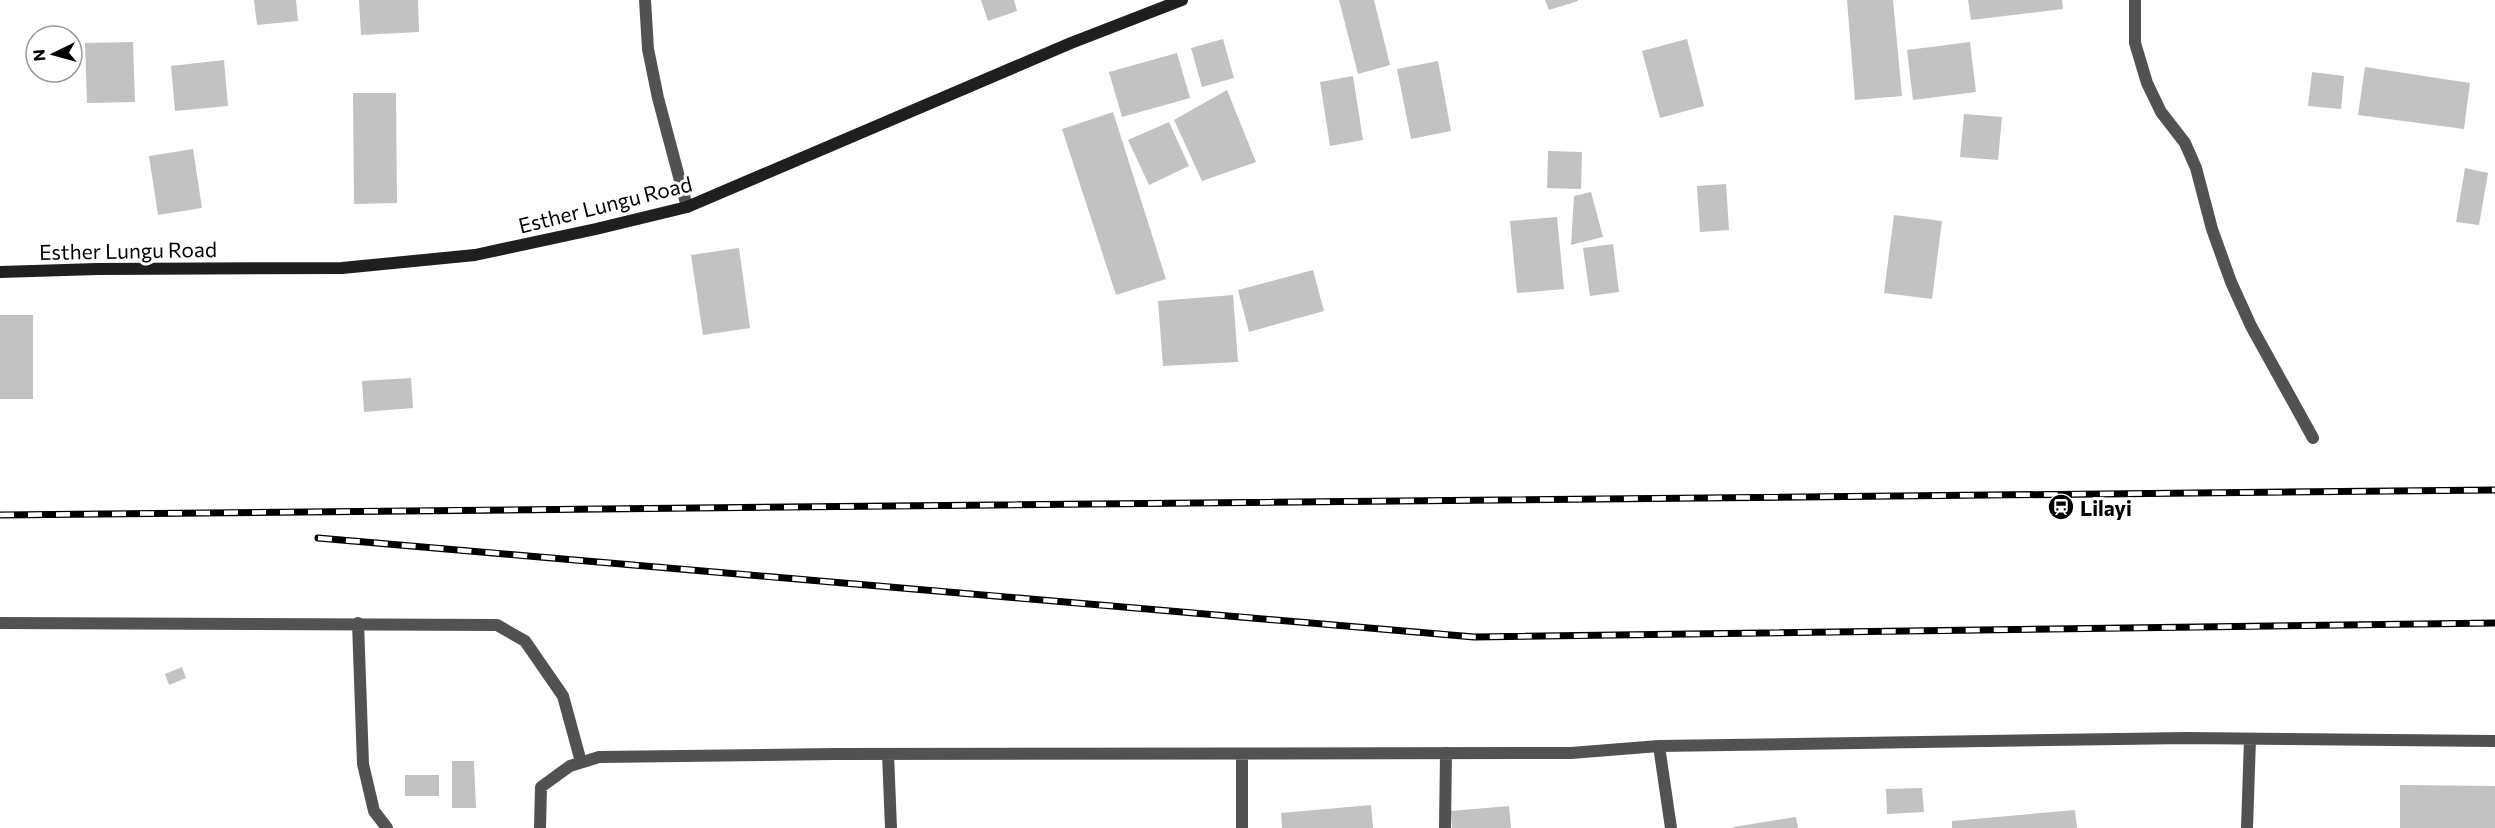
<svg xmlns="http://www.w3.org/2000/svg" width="2495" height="828" viewBox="0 0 2495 828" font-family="Commissioner,sans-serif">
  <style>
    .building { fill: #c2c2c2 }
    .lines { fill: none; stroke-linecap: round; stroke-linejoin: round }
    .street { stroke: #525252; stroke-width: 12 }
    .secondary { stroke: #1f1f1f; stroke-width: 12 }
    .rail-casing { stroke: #000; stroke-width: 7 }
    .rail { stroke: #fff; stroke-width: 4.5; stroke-dasharray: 14; stroke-linecap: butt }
    .labels { text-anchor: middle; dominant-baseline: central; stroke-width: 6; stroke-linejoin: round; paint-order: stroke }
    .street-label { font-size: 21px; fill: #000; stroke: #fff }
    .poi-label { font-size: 21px; font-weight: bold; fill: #000; stroke: #fff; text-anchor: start }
  </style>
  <rect width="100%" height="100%" fill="#fff"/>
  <!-- building -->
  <path class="building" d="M254 0H296L298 21 257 25Z
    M359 0H418L419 32 361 35Z
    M981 0H1014L1017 11 988 21Z
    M1339 0H1374L1390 65 1358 74Z
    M1545 0H1578V1L1549 10Z
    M1847 0H1893L1902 96 1855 100Z
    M1968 0H2062L2063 9 1971 20Z
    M1223 39 1234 78 1202 87 1191 48Z
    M1687 39 1704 106 1660 118 1642 51Z
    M133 42 135 102 87 103 85 43Z
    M1970 42 1976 92 1913 100 1907 50Z
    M1177 53 1190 98 1122 117 1109 72Z
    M224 60 228 106 175 111 171 66Z
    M1438 61 1451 131 1411 139 1397 69Z
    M2365 67 2470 83 2464 129 2358 115Z
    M2312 72 2344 76 2341 109 2308 106Z
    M1353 76 1363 140 1330 146 1320 82Z
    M1227 90 1256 162 1202 181 1174 120Z
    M353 93H396L397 203 354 204Z
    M1113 112 1166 279 1116 295 1062 129Z
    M1964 114 2002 117 1998 160 1960 157Z
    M1169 122 1189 166 1149 185 1128 140Z
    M193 149 202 208 158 215 149 156Z
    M1548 151 1582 152 1581 189 1547 188Z
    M2465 168 2488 173 2479 225 2456 222Z
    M1726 184 1729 230 1700 232 1697 186Z
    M1591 192 1603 237 1571 245 1574 196Z
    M1894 215 1942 221 1932 299 1884 293Z
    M1557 217 1564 289 1517 293 1510 221Z
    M1613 244 1619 292 1590 296 1583 248Z
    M739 248 750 328 703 335 691 255Z
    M1313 270 1324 311 1249 332 1238 290Z
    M1233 295 1238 362 1163 366 1158 301Z
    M0 315H33V399H0Z
    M411 378 413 408 364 412 362 381Z
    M182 667 186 678 169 685 165 674Z
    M452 761H474L476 808H452Z
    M405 775H439V796H405Z
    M2400 785 2495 786V828H2400Z
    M1922 788 1924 812 1887 814 1886 789Z
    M1371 805 1373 828H1282L1281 813Z
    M1509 806 1511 828H1452L1451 811Z
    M2075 810 2077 828H1952V821Z
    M1796 817 1798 828H1734L1733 827Z"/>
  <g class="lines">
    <!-- street -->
    <path class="street" d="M645 0 648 49 658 98 687 207
      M2135 0V43L2147 83 2161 112 2185 143 2196 168 2212 229 2231 282 2251 326 2313 438
      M0 623 497 625 525 641 563 696 581 762
      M358 623 363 764 374 811 387 828
      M1659 746 1671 828
      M888 754 891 828
      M540 828 541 787 570 766 599 757 835 754 1571 753 1659 746 2187 738 2495 741
      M1242 828V754
      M1445 828 1446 753
      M2247 828 2250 739"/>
    <!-- secondary -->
    <path class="secondary" d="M0 272 97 269 342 268 475 255 596 229 687 207 1071 43 1182 0"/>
    <!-- rail casing -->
    <g class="rail-casing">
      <path id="rail" d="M0 515 2495 490
        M318 538 1474 637 2495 623"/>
    </g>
    <!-- rail -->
    <use href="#rail" class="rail"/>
  </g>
  <!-- icons -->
  <defs>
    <g id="station-disc" transform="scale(1.35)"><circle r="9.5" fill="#000" stroke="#fff"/><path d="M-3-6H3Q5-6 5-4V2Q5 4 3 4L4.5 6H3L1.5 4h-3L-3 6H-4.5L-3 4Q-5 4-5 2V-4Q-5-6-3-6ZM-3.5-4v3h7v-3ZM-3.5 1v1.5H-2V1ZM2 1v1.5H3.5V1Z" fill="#fff"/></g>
  </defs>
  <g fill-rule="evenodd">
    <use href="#station-disc" x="2061" y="507"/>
  </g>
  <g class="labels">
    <!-- street labels -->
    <g class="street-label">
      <text transform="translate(605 204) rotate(-14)">Esther Lungu Road</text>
      <text transform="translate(128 250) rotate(-1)">Esther Lungu Road</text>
    </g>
    <!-- poi labels -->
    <g class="poi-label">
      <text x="2080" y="507">Lilayi</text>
    </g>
  </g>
  <!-- north arrow -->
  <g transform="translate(54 54) rotate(265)"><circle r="28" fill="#ffffff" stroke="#999999" stroke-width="1.5"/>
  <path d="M0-4.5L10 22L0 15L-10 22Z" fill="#000000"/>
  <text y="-9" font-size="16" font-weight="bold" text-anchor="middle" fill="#000000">N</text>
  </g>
</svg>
